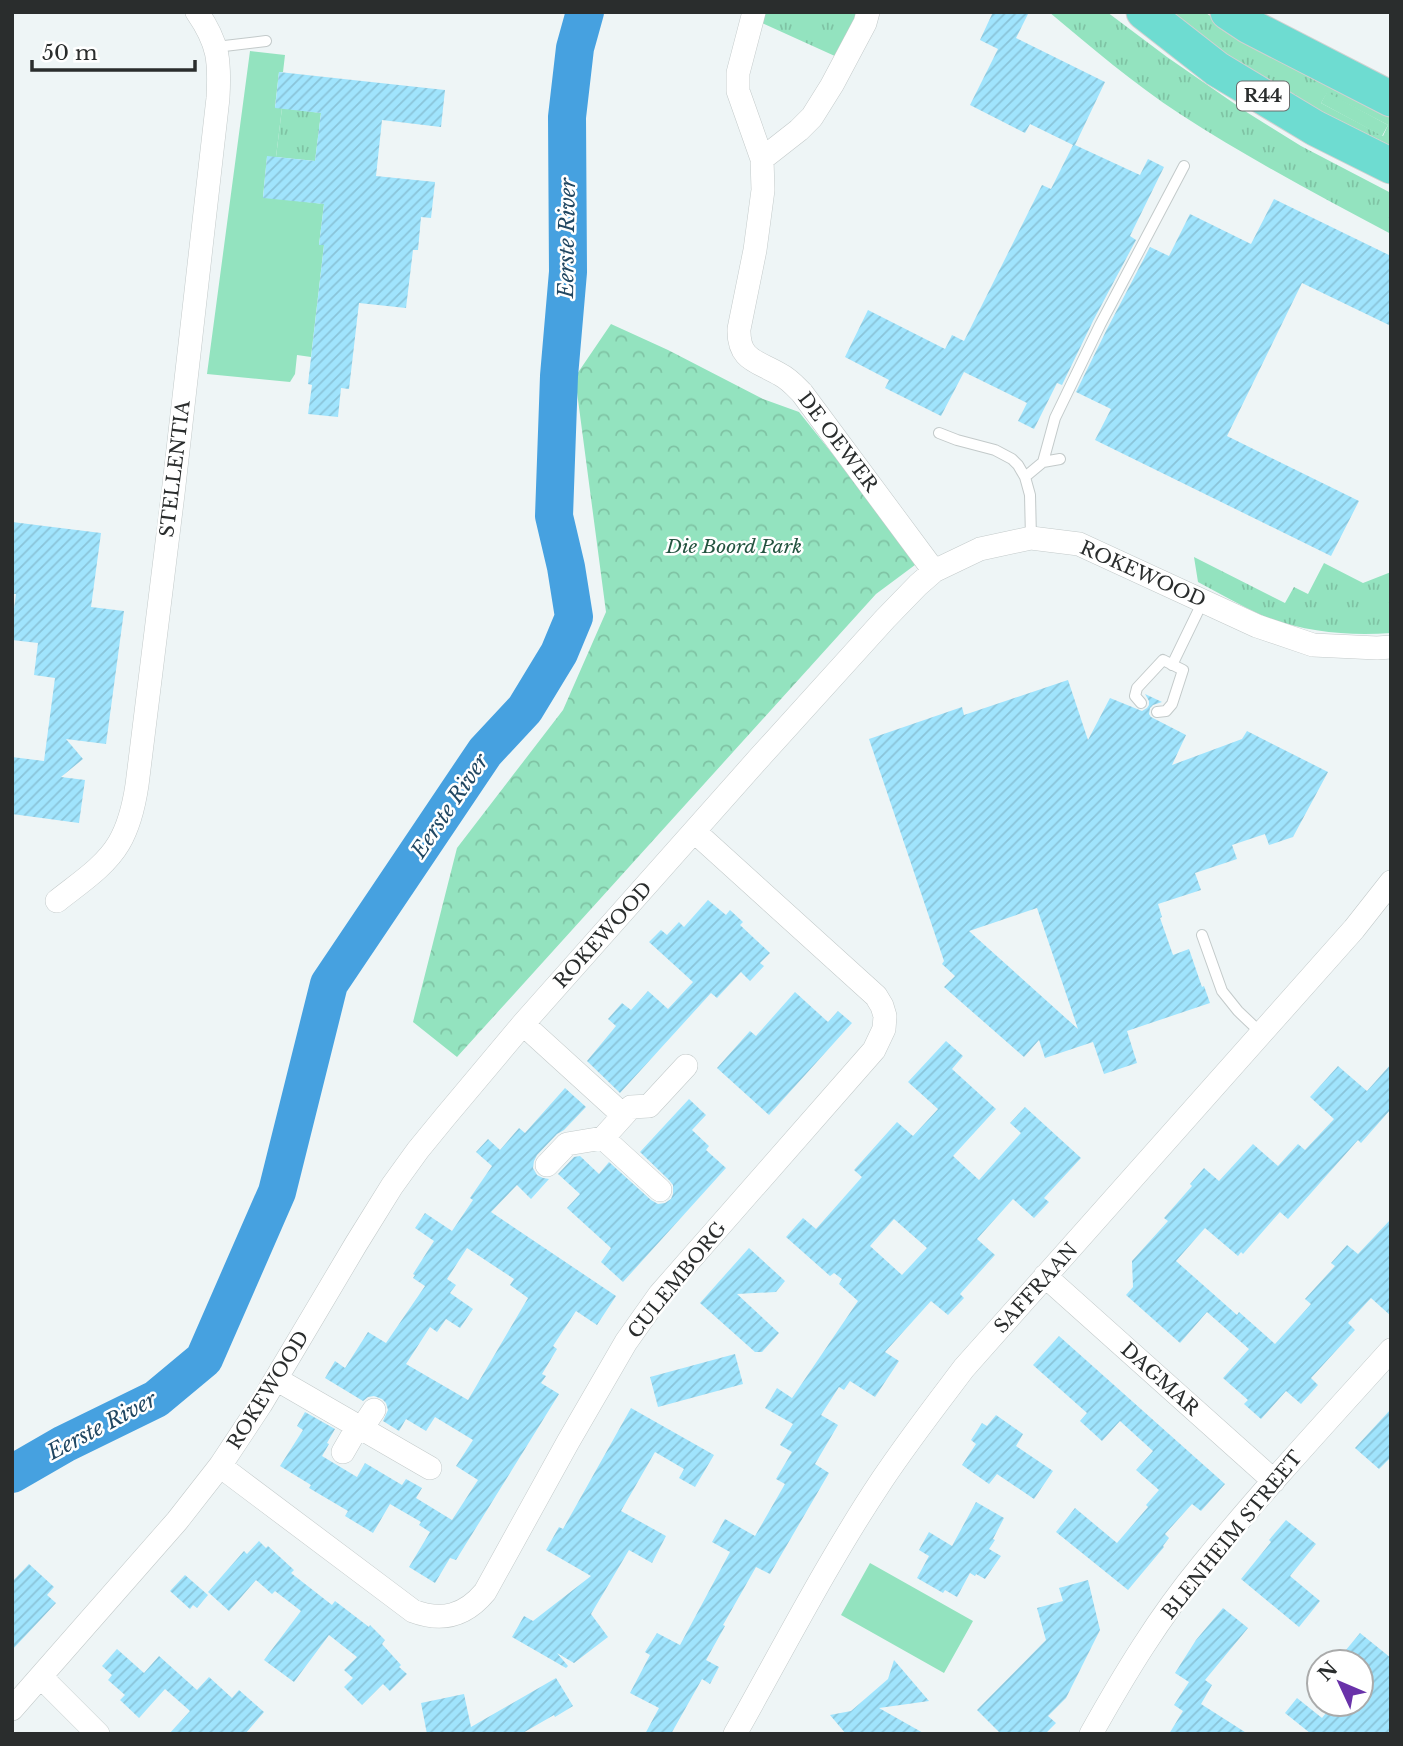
<svg xmlns="http://www.w3.org/2000/svg" width="1403" height="1746" viewBox="0 0 1403 1746" font-family="'Libre Baskerville',serif">
  <style>
    .grass { fill: url(#grass-tufts); fill-rule: evenodd }
    .park { fill: url(#park-crowns) }
    .garden { fill: #93e3bf }
    .lines { fill: none; stroke-linecap: round; stroke-linejoin: round }
    .river { stroke: #46a1e0; stroke-width: 38 }
    .building { fill: url(#building-hatch); fill-rule: evenodd }
    .service-casing { stroke: #c3caca; stroke-width: 12 }
    .minor-casing { stroke: #c3caca; stroke-width: 24 }
    .primary-casing { stroke: #d0d1d1; stroke-width: 37 }
    .service { stroke: #fff; stroke-width: 10 }
    .minor { stroke: #fff; stroke-width: 23 }
    .primary { stroke: #6edcd1; stroke-width: 35 }
    .labels { text-anchor: middle; dominant-baseline: central; stroke-width: 5; stroke-linejoin: round; paint-order: stroke }
    .shield { fill: #fff; stroke: #6a6c6c; stroke-width: 2 }
    .shield-label { font-size: 18px; font-weight: bold; fill: #2a2d2d }
    .street-label { font-size: 19px; fill: #2a2d2d; stroke: #fff }
    .park-label { font-size: 19px; font-style: italic; fill: #245440; stroke: #fff }
    .water-label { font-size: 21px; font-style: italic; fill: #214762; stroke: #fff }
  </style>
  <defs>
    <pattern id="grass-tufts" width="24" height="20" patternUnits="userSpaceOnUse" patternTransform="scale(1.75)"><rect width="24" height="20" fill="#93e3bf"/><path d="M3 7l-1-3M5 7V3M7 7l1-3M15 17l-1-3M17 17v-4M19 17l1-3" fill="none" stroke="#7fc3a4"/></pattern>
    <pattern id="park-crowns" width="20" height="18" patternUnits="userSpaceOnUse" patternTransform="scale(1.75)"><rect width="20" height="18" fill="#93e3bf"/><path d="M2 6a3 3 0 1 1 6 0M12 15a3 3 0 1 1 6 0" fill="none" stroke="#7fc3a4"/></pattern>
    <pattern id="building-hatch" width="6" height="6" patternUnits="userSpaceOnUse" patternTransform="scale(1.75)"><rect width="6" height="6" fill="#a0e4fd"/><path d="M-1 1l2-2M0 6l6-6M5 7l2-2" fill="none" stroke="#8ac4d9"/></pattern>
  </defs>
  <rect width="100%" height="100%" fill="#eef5f6"/>
  <!-- grass -->
  <path class="grass" d="M766 12H858L837 57 762 23Z
    M1049 12H1107L1167 57 1248 113 1301 146 1391 193V234C1319 196 1248 158 1180 114 1134 84 1091 47 1049 12Z
    M1165 12H1204L1298 69 1391 116V150C1312 111 1238 63 1165 12ZM1327 93 1388 125 1383 136 1321 103Z
    M282 108 321 113 315 161 276 157Z
    M1194 557 1285 603 1294 587 1308 594 1324 563 1363 583 1391 572V633C1347 636 1302 632 1261 615 1240 605 1219 593 1198 582Z"/>
  <!-- park -->
  <path class="park" d="M611 324 668 350 763 399 799 412 919 562 876 594 457 1057 413 1022 457 848 563 710 606 612 575 377Z"/>
  <!-- garden -->
  <path class="garden" d="M250 51 285 55 283 72H279L275 107 282 108 276 157H267L263 197 324 204 319 245H324L311 357 297 355 295 374 290 382 207 374Z
    M1327 92 1388 125 1382 136 1321 103Z
    M870 1563 973 1621 944 1673 841 1615Z"/>
  <g class="lines">
    <!-- river -->
    <path class="river" d="M12 1474 64 1444 156 1399 204 1359 277 1192 329 984 485 752 525 709 559 653 574 617 566 567 554 516 559 376 568 272 567 117 575 48 585 12"/>
  </g>
  <!-- building -->
  <path class="building" d="M993 12H1029L1016 38 1105 82 1075 145 1140 175 1148 159 1164 167 1130 236 1136 240 1093 321 1062 385 1057 383 1034 429 1018 421 1027 403 964 372 941 416 885 388 889 380 845 357 868 310 945 349 952 335 964 341 1042 185 1051 189 1073 145 1030 124 1025 133 970 105 998 49 980 40Z
    M279 72 445 90 441 127 382 120 376 176 435 182 431 218 421 217 418 250H413L406 308 359 303 349 389 341 388 338 417 308 414 312 385 308 384 324 245H319L324 204 263 198 267 156 315 161 321 113 275 108Z
    M1274 199 1391 256V326L1302 283 1227 436 1359 501 1331 556 1095 440 1111 409 1076 392 1107 329 1150 247 1169 256 1190 214 1251 244Z
    M12 522 101 533 91 607 124 611 106 744 66 739 83 759 61 777 85 780 79 823 12 814V757L44 761 55 678 34 675 38 643 12 640V623L16 594H12Z
    M1068 680 1088 740 1110 698 1142 711 1147 708 1149 705V701L1145 694 1162 702 1153 705 1150 708 1149 714 1151 717 1186 735 1172 765 1242 739 1247 731 1328 772 1293 837 1269 845 1265 834 1232 845 1237 859 1195 873 1201 890 1158 904 1162 917 1160 918 1173 955 1189 949 1202 987 1204 986 1210 1003 1127 1031 1137 1063 1104 1074 1093 1042 1045 1058 1039 1040 1024 1057 944 987 955 976 942 964 944 961 869 739 962 707 964 715ZM1037 908 1078 1029 969 931Z
    M708 900 726 915 730 910 743 922 740 925 770 953 760 963 764 966 750 981 741 972 717 998 711 993 620 1093 587 1061 616 1026 608 1019 622 1003 631 1010 648 991 668 1009 693 982 649 942 661 930 667 935 679 922 684 927Z
    M795 992 828 1022 838 1011 852 1023 769 1115 717 1068 750 1031 756 1036Z
    M946 1041 963 1056 952 1069 996 1109 953 1156 979 1180 1021 1133 1010 1123 1025 1107 1081 1158 1044 1198 1049 1202 1034 1218 1013 1199 977 1239 995 1255 960 1294 964 1298 948 1315 931 1301 885 1352 899 1361 875 1397 850 1381 844 1390 839 1387 821 1415 838 1425 815 1464 829 1473 770 1574 756 1567 723 1625 725 1626 706 1660 719 1667 710 1684 702 1679 671 1734H645L659 1708 630 1693 650 1655 645 1652 657 1633 680 1645 730 1552 712 1542 725 1519 755 1536 785 1484 776 1479 792 1452 780 1445 793 1424 765 1408 777 1388 792 1398 858 1301 839 1284 842 1279 834 1273 830 1276 786 1237 803 1218 816 1229 862 1177 854 1170 897 1122 913 1136 938 1109 908 1082ZM894 1219 927 1248 902 1275 870 1246Z
    M1391 1064V1109L1361 1143 1358 1140 1288 1219 1280 1212 1243 1254 1241 1252 1238 1256 1205 1228 1176 1261 1237 1315 1239 1312 1275 1344 1311 1304 1305 1299 1335 1266 1331 1263 1347 1245 1358 1254 1391 1219V1316L1371 1298 1348 1323 1355 1330 1311 1378 1318 1385 1301 1404 1286 1391 1261 1419 1244 1404 1248 1400 1223 1378 1249 1349 1207 1312 1180 1343 1126 1295 1133 1287 1132 1261 1168 1221 1164 1218 1192 1186 1190 1184 1204 1168 1219 1181 1253 1144 1278 1166 1298 1144 1305 1150 1334 1119 1310 1097 1338 1066 1367 1091Z
    M565 1088 586 1107 564 1130 557 1134 537 1155 534 1161 533 1168 537 1175 543 1178 549 1179 531 1199 517 1185 491 1212 616 1296 597 1325 576 1311 553 1346 557 1349 542 1374 546 1376 541 1383 559 1394 456 1560 450 1558 435 1583 409 1567 430 1532 419 1525 421 1522 390 1504 373 1533 345 1516 348 1511 309 1488 311 1485 280 1466 303 1430 297 1426 305 1412 335 1429 327 1443 329 1444 322 1456 357 1477 365 1463 402 1485 406 1479 422 1488 416 1498 452 1520 478 1480 456 1466 473 1440 435 1417 426 1431 406 1419 399 1431 383 1421 388 1410 386 1403 382 1399 374 1396 368 1397 363 1401 325 1378 335 1361 345 1368 368 1332 386 1343 425 1286 413 1278 415 1275 413 1274 434 1241 415 1228 425 1213 452 1231 473 1200 470 1198 492 1166 476 1152 488 1139 500 1150 519 1128 525 1133ZM467 1248 514 1279 510 1285 528 1298 468 1400 406 1364 430 1327 437 1332 446 1319 460 1328 473 1309 450 1293 456 1285 447 1279Z
    M689 1099 706 1115 692 1130 693 1131 709 1146 706 1150 726 1168 623 1282 601 1262 611 1248 567 1208 580 1194 558 1174 574 1157 580 1156 599 1174 609 1162 651 1200 658 1204 665 1203 671 1199 673 1194V1185L669 1180 640 1152Z
    M749 1248 785 1281 776 1292 737 1294 779 1333 762 1352H755L700 1303Z
    M1059 1336 1225 1484 1201 1511 1192 1504 1165 1534 1169 1538 1163 1546 1164 1547 1128 1590 1056 1532 1075 1508 1117 1543 1148 1507 1146 1505 1159 1490 1136 1470 1153 1451 1120 1421 1102 1441 1080 1421 1087 1413 1033 1365Z
    M735 1354 743 1384 658 1407 650 1377Z
    M631 1408 714 1455 695 1487 679 1478 684 1469 655 1452 621 1511 666 1536 652 1563 629 1550 591 1614 608 1637 574 1663 557 1653 568 1666 566 1668 512 1637 524 1616 533 1621 591 1576 546 1550 559 1527 563 1529Z
    M1391 1409V1457L1379 1469 1355 1448Z
    M996 1415 1023 1434 1016 1446 1053 1471 1034 1499 997 1474 989 1484 962 1465 976 1444 971 1440 982 1423 987 1426Z
    M976 1502 1004 1518 993 1539 995 1540 989 1549 1001 1556 985 1579 976 1574 975 1576 970 1573 957 1597 945 1590 943 1593 917 1578 929 1556 919 1550 929 1532 952 1546Z
    M1286 1520 1316 1544 1290 1576 1320 1601 1299 1627 1241 1579 1271 1542 1269 1540Z
    M259 1541 266 1548 268 1546 294 1570 291 1573 332 1605 335 1601 369 1627 370 1625 385 1640 382 1644 401 1665 399 1667 407 1674 390 1691 383 1684 362 1705 344 1687 353 1678 344 1670 357 1657 329 1635 294 1682 264 1660 301 1611 275 1591 272 1594 256 1580 229 1611 208 1592 244 1551 247 1554Z
    M29 1564 54 1587 47 1595 56 1603 12 1650V1582Z
    M185 1575 208 1595 197 1608 193 1605 190 1609 170 1591Z
    M1088 1580 1100 1630 1066 1698 1048 1716 1056 1723 1045 1734H1001L977 1710 1046 1640 1037 1608 1063 1601 1059 1588Z
    M1223 1608 1248 1628 1205 1680 1212 1685 1201 1704 1248 1734H1169L1183 1711 1174 1705 1189 1682 1175 1673 1196 1640Z
    M1360 1633 1391 1658V1734H1309L1310 1733 1285 1713 1297 1698 1322 1718 1333 1704H1361V1662H1336Z
    M117 1649 144 1673 159 1656 197 1690 209 1677 232 1698 239 1690 264 1712 245 1734H169L190 1711 165 1689 139 1718 120 1700 125 1695 108 1680 112 1675 102 1666Z
    M894 1660 929 1701 879 1708 925 1734H846L830 1715 851 1711 888 1679Z
    M556 1678 573 1706 555 1717 554 1715 521 1734H427L421 1703 464 1694 471 1727Z"/>
  <g class="lines">
    <!-- service casing -->
    <g class="service-casing">
      <path id="service" d="M216 47 266 41
        M939 433 957 440 995 450 1012 459 1018 465 1025 477
        M1043 462 1055 418 1100 325 1184 166
        M1031 538 1030 495 1025 477 1043 462 1060 459
        M1172 665 1203 601
        M1141 703 1135 696 1137 688 1163 660 1183 670 1172 704 1166 711 1157 712
        M1202 935 1222 991 1238 1011 1261 1033"/>
    </g>
    <!-- minor casing -->
    <g class="minor-casing">
      <path id="minor" d="M754 12 738 73V91L762 159 763 190 755 250 739 329C738 361 758 361 781 375 789 379 796 387 802 393L934 571
        M762 159 799 130 812 117 832 85 865 23 868 12
        M57 901C78 884 105 867 119 843 129 826 134 805 137 785L173 494 218 98C220 61 219 44 197 12
        M523 1024 623 1115
        M547 1165 567 1144 603 1138
        M660 1190 603 1138 631 1107 649 1106 686 1066
        M1045 1276 1274 1481
        M276 1379 430 1468
        M362 1428 374 1410
        M343 1452 358 1426
        M220 1466 413 1611C442 1622 465 1616 485 1592L568 1442 626 1342 660 1294 874 1050 884 1029 885 1016 882 1006 876 996 695 832
        M41 1677 98 1734
        M12 1709 177 1521 220 1466 261 1404 356 1244 392 1186 418 1150 445 1117 523 1024 760 757 885 619 918 585 934 571 980 549 1031 538 1079 544 1257 626 1313 645 1377 648 1391 647
        M735 1734C783 1649 828 1561 882 1480 908 1441 936 1405 964 1368L1354 929 1391 882
        M1091 1734C1124 1675 1159 1617 1202 1565 1262 1491 1327 1421 1391 1350"/>
    </g>
    <!-- primary casing -->
    <g class="primary-casing">
      <path id="primary" d="M1144 12 1217 69 1315 128 1391 166
        M1228 12 1249 26 1391 99"/>
    </g>
    <!-- service -->
    <use href="#service" class="service"/>
    <!-- minor -->
    <use href="#minor" class="minor"/>
    <!-- primary -->
    <use href="#primary" class="primary"/>
  </g>
  <g class="labels">
    <!-- shield labels -->
    <rect class="shield" x="1237" y="81.5" width="52" height="29" rx="5"/>
    <g class="shield-label">
      <text x="1263" y="96">R44</text>
    </g>
    <!-- street labels -->
    <g class="street-label">
      <text transform="translate(838 442) rotate(53)">DE OEWER</text>
      <text transform="translate(175 469) rotate(-83)">STELLENTIA</text>
      <text transform="translate(1143 574) rotate(24)">ROKEWOOD</text>
      <text transform="translate(603 935) rotate(-48)">ROKEWOOD</text>
      <text transform="translate(677 1280) rotate(-51)">CULEMBORG</text>
      <text transform="translate(1036 1288) rotate(-48)">SAFFRAAN</text>
      <text transform="translate(1160 1379) rotate(42)">DAGMAR</text>
      <text transform="translate(268 1390) rotate(-58)">ROKEWOOD</text>
      <text transform="translate(1232 1535) rotate(-51)">BLENHEIM STREET</text>
    </g>
    <!-- park labels -->
    <g class="park-label">
      <text x="734" y="546">Die Boord Park</text>
    </g>
    <!-- water labels -->
    <g class="water-label">
      <text transform="translate(567 238) rotate(-89)">Eerste River</text>
      <text transform="translate(450 806) rotate(-56)">Eerste River</text>
      <text transform="translate(102 1426) rotate(-28)">Eerste River</text>
    </g>
  </g>
  <!-- border -->
  <rect width="1403" height="1746" fill="none" stroke="#2a2d2d" stroke-width="28"/>
  <!-- north arrow -->
  <g transform="translate(1340 1683) rotate(314)"><circle r="33" fill="#ffffff" stroke="#aaabab" stroke-width="2"/>
  <path d="M0-5L12 26L0 18L-12 26Z" fill="#6932a9"/>
  <text y="-10" font-size="19" font-weight="bold" text-anchor="middle" fill="#2a2d2d">N</text>
  </g>
  <!-- scale -->
  <path d="M32 60v10h163v-10" fill="none" stroke="#2a2d2d" stroke-width="3.5"/>
  <text x="42" y="60" font-size="21" fill="#2a2d2d" stroke="#ffffff" stroke-width="5" paint-order="stroke">50 m</text>
</svg>
